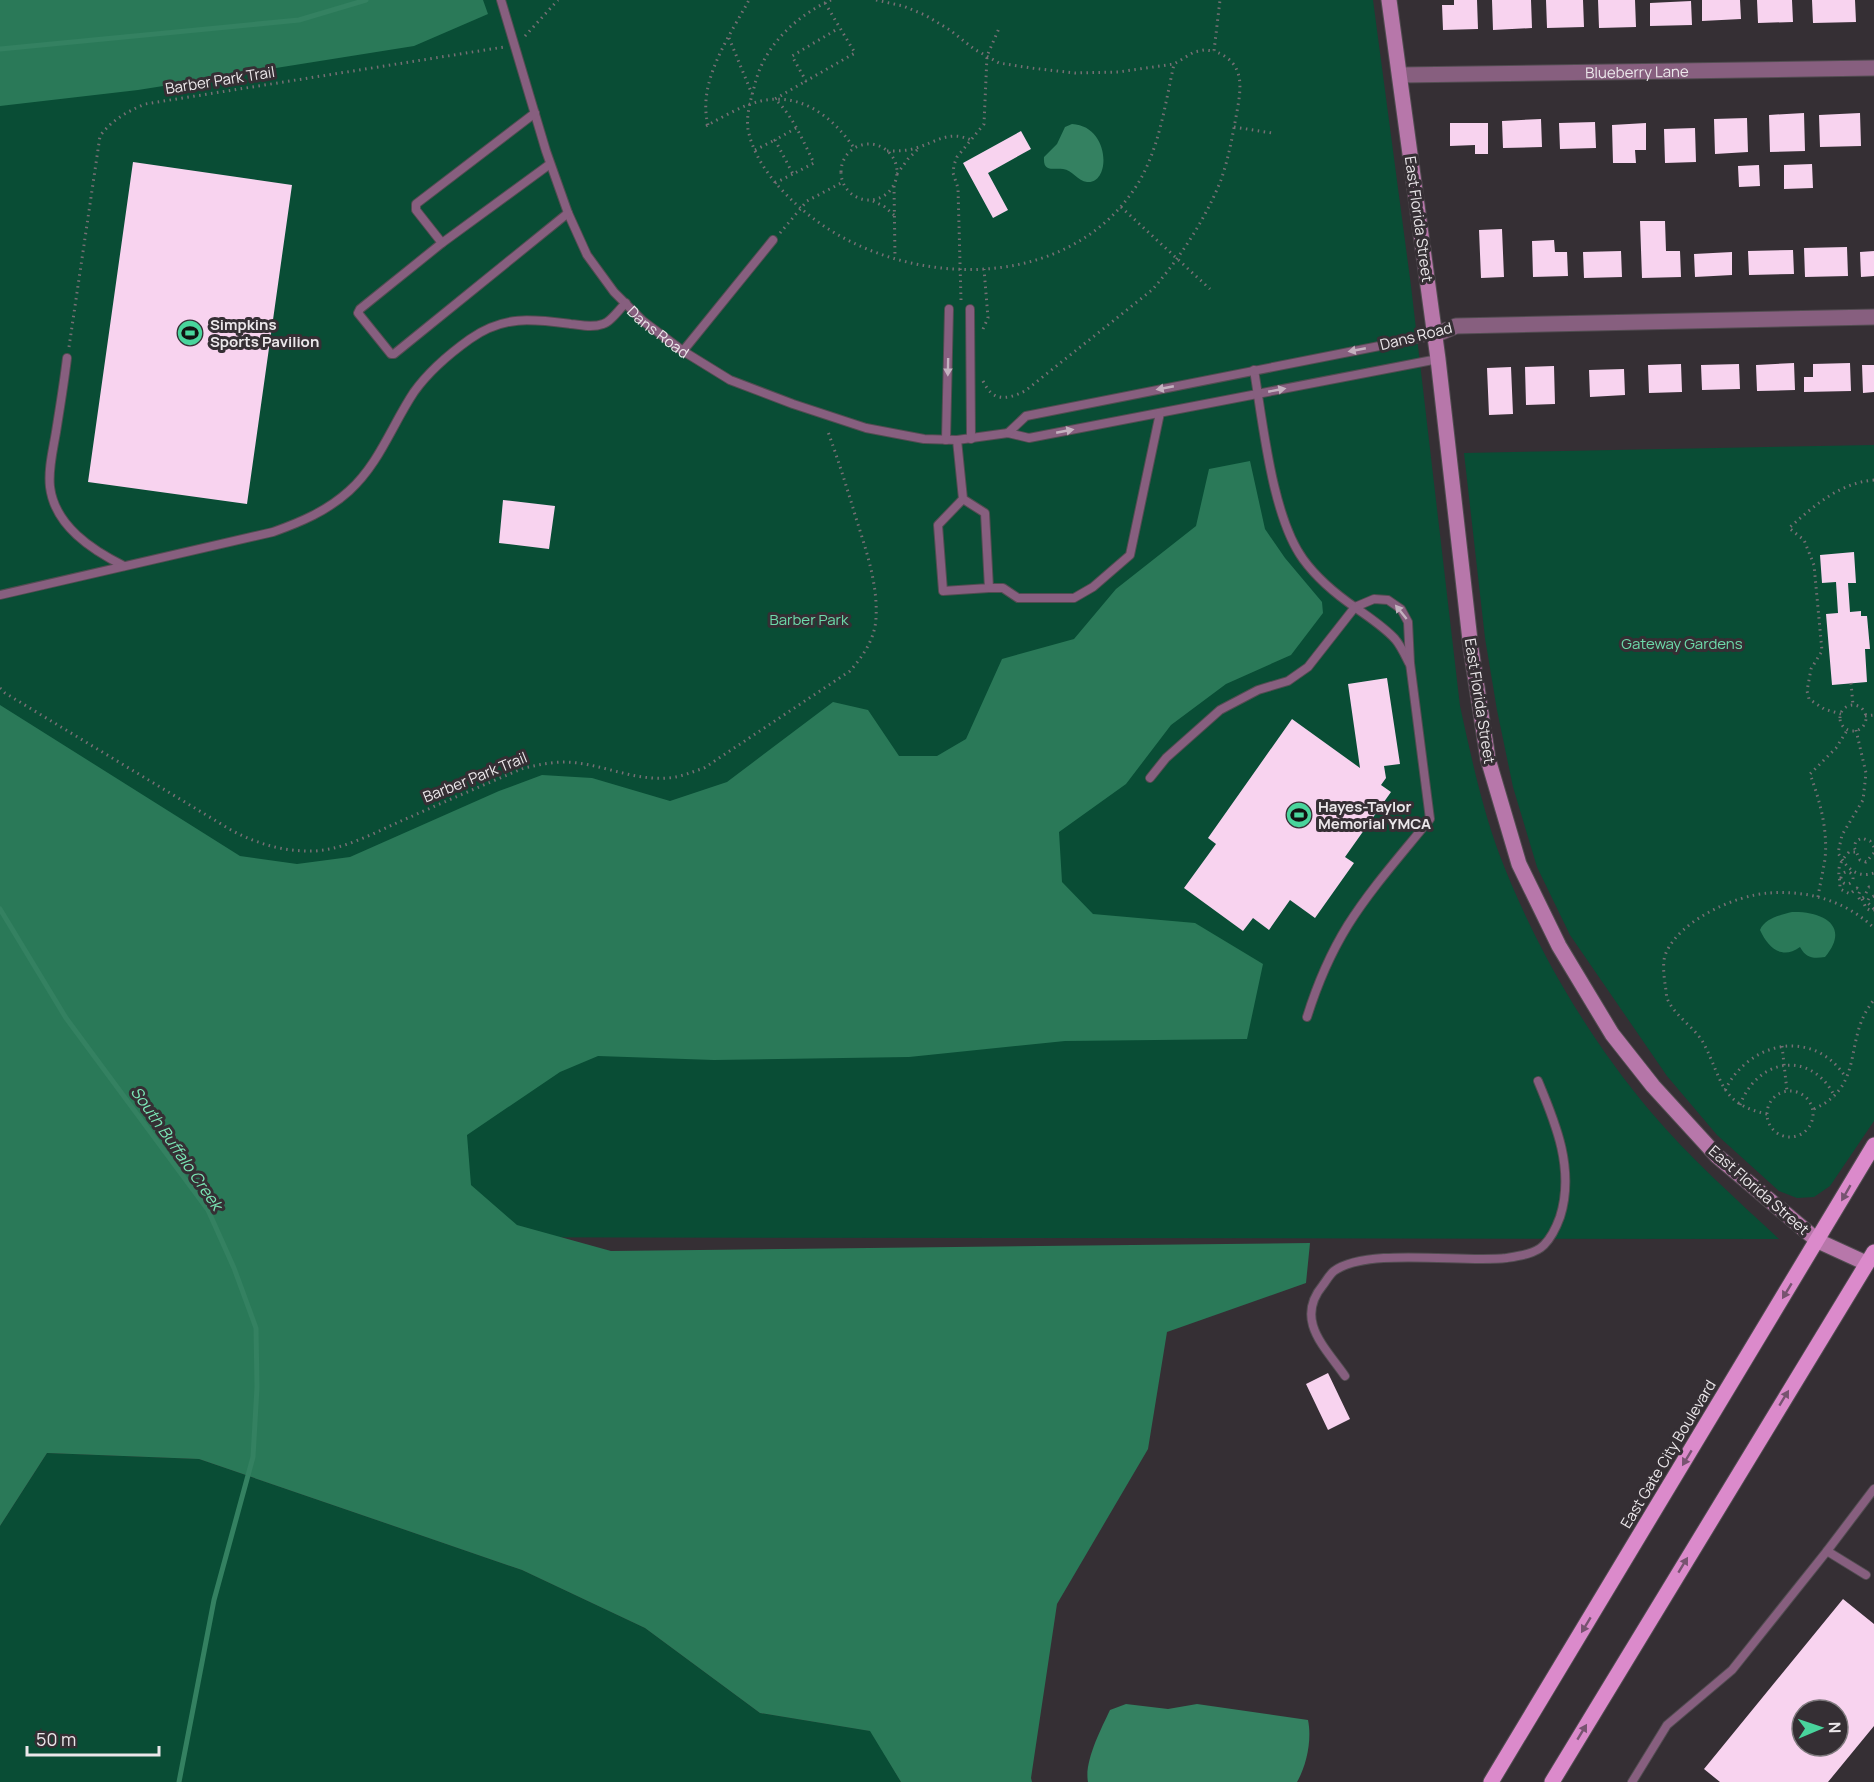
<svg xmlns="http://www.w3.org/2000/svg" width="1874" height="1782" viewBox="0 0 1874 1782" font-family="Manrope,sans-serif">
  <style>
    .green { fill: #094d35 }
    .forest { fill: #2a7958 }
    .water { fill: #348161 }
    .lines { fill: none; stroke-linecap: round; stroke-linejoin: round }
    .stream { stroke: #348161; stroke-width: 5 }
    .building { fill: #f8d3ef; fill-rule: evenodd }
    .service-casing { stroke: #524c51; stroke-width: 10 }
    .minor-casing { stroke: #524c51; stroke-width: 17 }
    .secondary-casing { stroke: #524c51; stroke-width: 17 }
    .primary-casing { stroke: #524c51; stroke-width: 17 }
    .path { stroke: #756f74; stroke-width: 3; stroke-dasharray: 1.5 4.5; stroke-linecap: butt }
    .service { stroke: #875f7f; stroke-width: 8 }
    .minor { stroke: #875f7f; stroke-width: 15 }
    .secondary { stroke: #b777aa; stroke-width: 15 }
    .primary { stroke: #db8acb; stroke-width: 15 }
    .oneway { fill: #c3b1bf }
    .oneway2 { fill: #775370 }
    .labels { text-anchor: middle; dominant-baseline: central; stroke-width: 6; stroke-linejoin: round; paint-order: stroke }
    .street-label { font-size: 15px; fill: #ebe7ea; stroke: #352f34 }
    .poi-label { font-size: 15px; font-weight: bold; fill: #ebe7ea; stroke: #352f34; text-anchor: start }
    .park-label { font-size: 15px; fill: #6ddaaa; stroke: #352f34 }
    .water-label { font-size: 16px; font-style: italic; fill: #7be7b6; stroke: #352f34 }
  </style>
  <rect width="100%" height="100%" fill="#352f34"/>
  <!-- green -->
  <path class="green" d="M0 0H1373L1411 286 1460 706C1471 756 1482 808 1500 856 1535 947 1587 1036 1650 1111 1689 1157 1735 1198 1779 1239L282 1237 0 860Z
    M1874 445V1121L1830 1186 1814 1197 1797 1198 1779 1191 1717 1135 1667 1076 1570 935 1537 867 1513 787 1497 710 1485 638 1464 453Z
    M47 1453 199 1459 522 1570 645 1628 760 1713 871 1731 901 1782H0V1526Z"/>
  <!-- forest -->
  <path class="forest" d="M0 0H483L488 14 414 46 138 90 0 106Z
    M1250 461 1265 529 1285 558 1322 602 1323 613 1291 655 1226 684 1171 725 1126 784 1059 832 1062 882 1093 914 1195 923 1263 964 1247 1039 1065 1041 909 1057 714 1060 598 1056 560 1072 467 1135 471 1185 517 1225 611 1251 1310 1243 1306 1283 1167 1332 1148 1449 1057 1604 1031 1778 1032 1782H901L870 1731 760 1713 645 1628 522 1570 199 1459 47 1453 0 1526V705L240 856 297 864 350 857 499 791 542 775 592 778 670 801 727 782 833 702 868 710 899 756H937L966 739 1002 659 1074 639 1116 589 1196 526 1209 469Z
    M1792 912C1823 911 1851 926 1825 957 1813 959 1806 958 1800 947 1782 960 1768 948 1760 930 1765 918 1781 915 1792 912Z"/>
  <!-- water -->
  <path class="water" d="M1072 124C1111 126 1111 185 1087 182 1078 181 1072 170 1063 169 1052 168 1043 172 1044 157L1057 144 1065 127Z
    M1126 1704 1168 1709 1197 1704 1308 1720C1312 1739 1307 1765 1297 1782H1088C1084 1762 1101 1729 1110 1710Z"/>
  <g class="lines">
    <!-- stream -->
    <path class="stream" d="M0 49 299 20 366 0
      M0 909 66 1018 208 1210 234 1268 256 1328 257 1387 253 1457 214 1600 179 1782"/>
  </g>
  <!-- building -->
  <path class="building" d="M1454 0H1477L1478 29 1443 30 1442 5H1454Z
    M1492 0H1531L1532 28 1493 30Z
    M1546 0H1583L1584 27 1547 28Z
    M1598 0H1635L1636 27 1599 28Z
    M1702 0H1740L1741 19 1702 21Z
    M1757 0H1792L1793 22 1758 23Z
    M1812 0H1855L1856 22 1813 23Z
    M1691 1 1692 25 1650 26V3Z
    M1804 113 1805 151 1770 152 1769 115Z
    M1860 113 1861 146 1820 147 1819 115Z
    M1747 118 1748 152 1715 154 1714 119Z
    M1541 119 1542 147 1503 148 1502 121Z
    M1595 122 1596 148 1560 149 1559 123Z
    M1450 123H1488V154H1475V145L1450 146Z
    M1646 123V150H1635L1636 163H1613L1612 125Z
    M1695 128 1696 162 1665 163 1664 129Z
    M1021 131 1031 149 988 173 1008 210 993 218 963 163Z
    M133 162 292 185 247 504 88 482Z
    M1812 164 1813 188 1784 189V165Z
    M1759 165 1760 186 1739 187 1738 166Z
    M1640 221H1665L1666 251H1680L1681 277 1642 278Z
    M1502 229 1504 277 1481 278 1479 230Z
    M1554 240 1555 252H1567L1568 276 1533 277 1532 241Z
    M1847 247 1848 276 1805 277 1804 248Z
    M1793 250 1794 274 1749 275 1748 251Z
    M1621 251 1622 277 1584 278 1583 252Z
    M1874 251V276L1861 277 1860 252Z
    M1732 252V275L1695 277 1694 254Z
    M1794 363 1795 390 1757 391 1756 365Z
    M1850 363 1851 391 1804 392V377H1813V364Z
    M1681 364 1682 392 1649 393 1648 365Z
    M1739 364 1740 389 1702 390 1701 365Z
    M1862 365H1874V392L1863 393Z
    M1554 366 1555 404 1526 405 1525 367Z
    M1511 367 1513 414 1489 415 1487 368Z
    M1624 369 1625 395 1590 397 1589 370Z
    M503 500 555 506 549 549 499 543Z
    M1854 552 1856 583H1848L1850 612 1861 611V616H1867L1870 649H1865L1867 682 1832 685 1826 614 1838 613 1836 582 1822 583 1820 555Z
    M1387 678 1400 764 1384 766 1386 778 1381 785 1391 792 1345 857 1354 863 1315 918 1290 900 1269 930 1253 918 1243 931 1184 888 1216 844 1208 838 1292 719 1360 768 1348 684Z
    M1328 1373 1350 1419 1328 1430 1306 1384Z
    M1843 1599 1874 1624V1726L1828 1782H1720L1704 1769ZM1802 1710H1838V1746H1802Z"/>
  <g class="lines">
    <!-- service casing -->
    <g class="service-casing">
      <g id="service">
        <path id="s1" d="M501 0 546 151 568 213 587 255 614 292 643 321 683 351 730 380 793 404 866 428 924 439 957 440 1008 433 1029 438 1438 359"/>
        <path d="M535 113 416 204V210L442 243 360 309 358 313 391 354H394L568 213"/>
        <path d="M442 243 550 164"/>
        <path d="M970 309 971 439"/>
        <path d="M683 351 773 240"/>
        <path d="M67 358C64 383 60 407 56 432 53 450 48 469 50 487 55 526 92 550 124 566"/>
        <path d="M1254 370C1263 423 1272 516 1303 559 1316 577 1337 595 1356 608 1370 618 1384 627 1395 639 1401 646 1405 655 1409 663"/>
        <path d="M1008 433 1026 416 1435 335"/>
        <path d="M946 440 949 309"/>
        <path d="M957 440 963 499 985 513 989 588 943 591 938 525 963 499"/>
        <path d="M989 588H1003L1018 598H1074L1093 587 1130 555 1160 413"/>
        <path d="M0 595 273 532C301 522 327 511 349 491 379 464 392 425 414 392 429 371 449 354 470 339 504 315 532 319 571 324 581 325 592 328 603 324 611 322 619 309 626 303"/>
        <path d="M1150 778 1166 758 1220 710 1258 690 1288 681 1308 667 1355 607 1374 599 1388 600 1401 609 1408 622 1410 663 1430 819C1402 854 1372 887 1348 925 1330 954 1317 985 1307 1017"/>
        <path d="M1345 1376C1325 1347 1294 1320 1323 1285 1326 1281 1330 1274 1334 1271 1368 1247 1462 1263 1506 1258 1519 1256 1535 1254 1544 1245 1552 1237 1556 1228 1560 1217 1575 1170 1556 1124 1538 1081"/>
        <path d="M1866 1575 1827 1551 1874 1489"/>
        <path d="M1632 1782 1667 1725 1732 1670 1827 1551"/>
      </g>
    </g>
    <!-- minor casing -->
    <g class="minor-casing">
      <g id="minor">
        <path id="s2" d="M1400 75 1874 68"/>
        <path d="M1435 335 1456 326 1874 317"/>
      </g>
    </g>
    <!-- secondary casing -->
    <g class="secondary-casing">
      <path id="secondary" d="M1389 0 1438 359 1471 649 1488 759 1519 864 1559 946 1612 1034 1653 1086 1717 1156 1818 1241 1866 1263"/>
    </g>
    <!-- primary casing -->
    <g class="primary-casing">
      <path id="primary" d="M1491 1782 1874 1145
        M1552 1782 1874 1252"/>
    </g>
    <!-- path -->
    <path class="path" d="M831 0C796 16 764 46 755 84 751 99 746 114 748 129 753 158 775 185 796 204 887 289 1064 300 1137 185 1159 150 1165 105 1174 64
      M876 0 903 6 925 15 950 30 974 49 999 63 1031 68 1075 73 1118 72 1174 64 1194 52 1204 50 1214 51 1220 0
      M825 3 855 53 806 81 792 56 839 28
      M525 36 558 0
      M729 38 752 94
      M708 125C697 82 729 37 749 0
      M706 126C723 117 742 105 761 101 801 92 833 117 854 148
      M1234 127 1272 133
      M796 128 775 140 793 174 814 163C803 141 793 116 775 99L806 81
      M841 172a28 28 0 1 1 56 0a28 28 0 1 1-56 0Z
      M755 150 775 140
      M887 151C897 151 907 151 916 148 936 142 949 130 971 140
      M897 174 908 159 918 149
      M775 183 793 174
      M894 186 895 257
      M873 201 885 207 894 215
      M1121 207 1210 289
      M780 233 807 201 843 182
      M961 300 958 188 953 173 954 165 957 157 984 124 987 56 1000 26
      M983 329 988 318 984 269
      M69 347 100 136C112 120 126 112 145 104L504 47
      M983 381C993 402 1006 400 1025 391L1152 290C1180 258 1205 220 1221 180 1228 160 1232 139 1236 117 1241 89 1247 63 1214 51
      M1851 683 1853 705
      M0 688 5 693 231 830C257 844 285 852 315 851 345 849 374 833 401 821 442 803 483 785 524 768 538 765 551 762 566 762 600 763 633 781 668 778 681 777 692 772 704 768L850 671C863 656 875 639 876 618 878 584 866 550 856 518 847 488 838 459 827 429
      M1840 718a13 13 0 1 1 26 0a13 13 0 1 1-26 0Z
      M1841 714 1824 709 1809 699 1807 691 1811 669 1822 651 1814 565 1804 540 1789 528C1814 506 1839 483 1874 480
      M1865 716 1874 715
      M1856 730 1866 773 1863 800 1842 835 1838 853C1846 867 1856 879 1874 873
      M1874 847 1870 841 1862 838 1856 841 1854 847 1860 860 1866 862 1874 853
      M1855 852H1849C1834 868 1840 871 1840 889L1850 894 1857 888 1860 891 1858 896 1860 900 1864 897 1869 887 1874 888
      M1841 878a6 6 0 1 1 12 0a6 6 0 1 1-12 0Z
      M1874 896 1869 898 1867 902 1874 909
      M1818 897C1820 884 1823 872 1825 859 1828 830 1820 801 1810 774L1836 748 1848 729
      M1862 899 1866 908 1871 911 1874 910
      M1782 1046 1787 1091
      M1725 1090C1750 1040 1815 1028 1846 1078
      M1767 1114a23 23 0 1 1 46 0a23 23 0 1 1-46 0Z
      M1740 1105C1758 1057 1812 1050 1835 1097
      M1814 1109C1867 1085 1842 1038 1874 1000
      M1767 1114C1720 1104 1723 1081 1704 1044 1695 1027 1674 1016 1667 998 1666 994 1666 988 1665 984 1664 976 1662 961 1666 953 1680 920 1736 895 1769 893 1808 890 1846 901 1874 928"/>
    <!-- service -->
    <use href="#service" class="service"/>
    <!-- minor -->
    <use href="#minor" class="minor"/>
    <!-- secondary -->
    <use href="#secondary" class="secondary"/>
    <!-- primary -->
    <use href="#primary" class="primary"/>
  </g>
  <!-- one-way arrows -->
  <defs><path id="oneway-solid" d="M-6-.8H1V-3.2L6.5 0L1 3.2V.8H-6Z" transform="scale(1.5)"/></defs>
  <g class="oneway">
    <use href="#oneway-solid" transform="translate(1357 350) rotate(169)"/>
    <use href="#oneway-solid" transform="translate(948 367) rotate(91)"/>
    <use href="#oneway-solid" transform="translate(1165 388) rotate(169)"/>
    <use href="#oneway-solid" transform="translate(1277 390) rotate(-11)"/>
    <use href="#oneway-solid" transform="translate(1065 431) rotate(-11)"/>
    <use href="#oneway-solid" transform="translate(1401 612) rotate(-129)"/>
  </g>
  <g class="oneway2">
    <use href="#oneway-solid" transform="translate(1846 1193) rotate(120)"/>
    <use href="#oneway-solid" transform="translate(1787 1291) rotate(121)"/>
    <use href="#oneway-solid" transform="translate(1784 1398) rotate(-59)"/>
    <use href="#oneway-solid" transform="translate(1687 1458) rotate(121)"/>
    <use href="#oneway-solid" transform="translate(1683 1565) rotate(-59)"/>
    <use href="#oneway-solid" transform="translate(1586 1625) rotate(121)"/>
    <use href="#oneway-solid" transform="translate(1582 1732) rotate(-59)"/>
  </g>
  <!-- icons -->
  <defs>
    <g id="stadium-disc" transform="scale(1.35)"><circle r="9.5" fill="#49d49c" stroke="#352f34"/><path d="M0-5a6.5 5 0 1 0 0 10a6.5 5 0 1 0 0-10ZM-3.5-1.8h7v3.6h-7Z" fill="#111"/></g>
  </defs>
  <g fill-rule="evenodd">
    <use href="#stadium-disc" x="190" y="333"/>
    <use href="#stadium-disc" x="1299" y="815"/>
  </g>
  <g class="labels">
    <!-- street labels -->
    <g class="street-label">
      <text stroke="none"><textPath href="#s2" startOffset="237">Blueberry Lane</textPath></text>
      <text transform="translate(220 80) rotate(-9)">Barber Park Trail</text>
      <text transform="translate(1419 219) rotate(82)">East Florida Street</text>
      <text stroke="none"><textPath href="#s1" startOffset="375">Dans Road</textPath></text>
      <text transform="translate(1416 336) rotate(-14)">Dans Road</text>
      <text transform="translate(1480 701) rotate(81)">East Florida Street</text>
      <text transform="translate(475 777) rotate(-22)">Barber Park Trail</text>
      <text transform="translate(1759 1190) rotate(41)">East Florida Street</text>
      <text transform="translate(1668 1454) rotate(-59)">East Gate City Boulevard</text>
    </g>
    <!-- poi labels -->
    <g class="poi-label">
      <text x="210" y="324">Simpkins<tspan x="210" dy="17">Sports Pavilion</tspan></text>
      <text x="1318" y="806">Hayes-Taylor<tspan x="1318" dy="17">Memorial YMCA</tspan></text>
    </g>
    <!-- park labels -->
    <g class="park-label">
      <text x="809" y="619">Barber Park</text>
      <text x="1682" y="643">Gateway Gardens</text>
    </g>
    <!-- water labels -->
    <g class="water-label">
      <text transform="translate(177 1148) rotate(55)">South Buffalo Creek</text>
    </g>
  </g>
  <!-- north arrow -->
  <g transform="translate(1820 1728) rotate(88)"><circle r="28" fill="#352f34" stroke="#7e797d" stroke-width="1.5"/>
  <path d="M0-4.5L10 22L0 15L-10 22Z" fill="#49d49c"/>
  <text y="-9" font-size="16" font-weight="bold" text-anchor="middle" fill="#ebe7ea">N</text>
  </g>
  <!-- scale -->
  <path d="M27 1746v9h132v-9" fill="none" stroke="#ebe7ea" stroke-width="3"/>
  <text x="36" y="1746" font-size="18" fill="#ebe7ea" stroke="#352f34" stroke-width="4.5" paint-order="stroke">50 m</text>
</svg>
